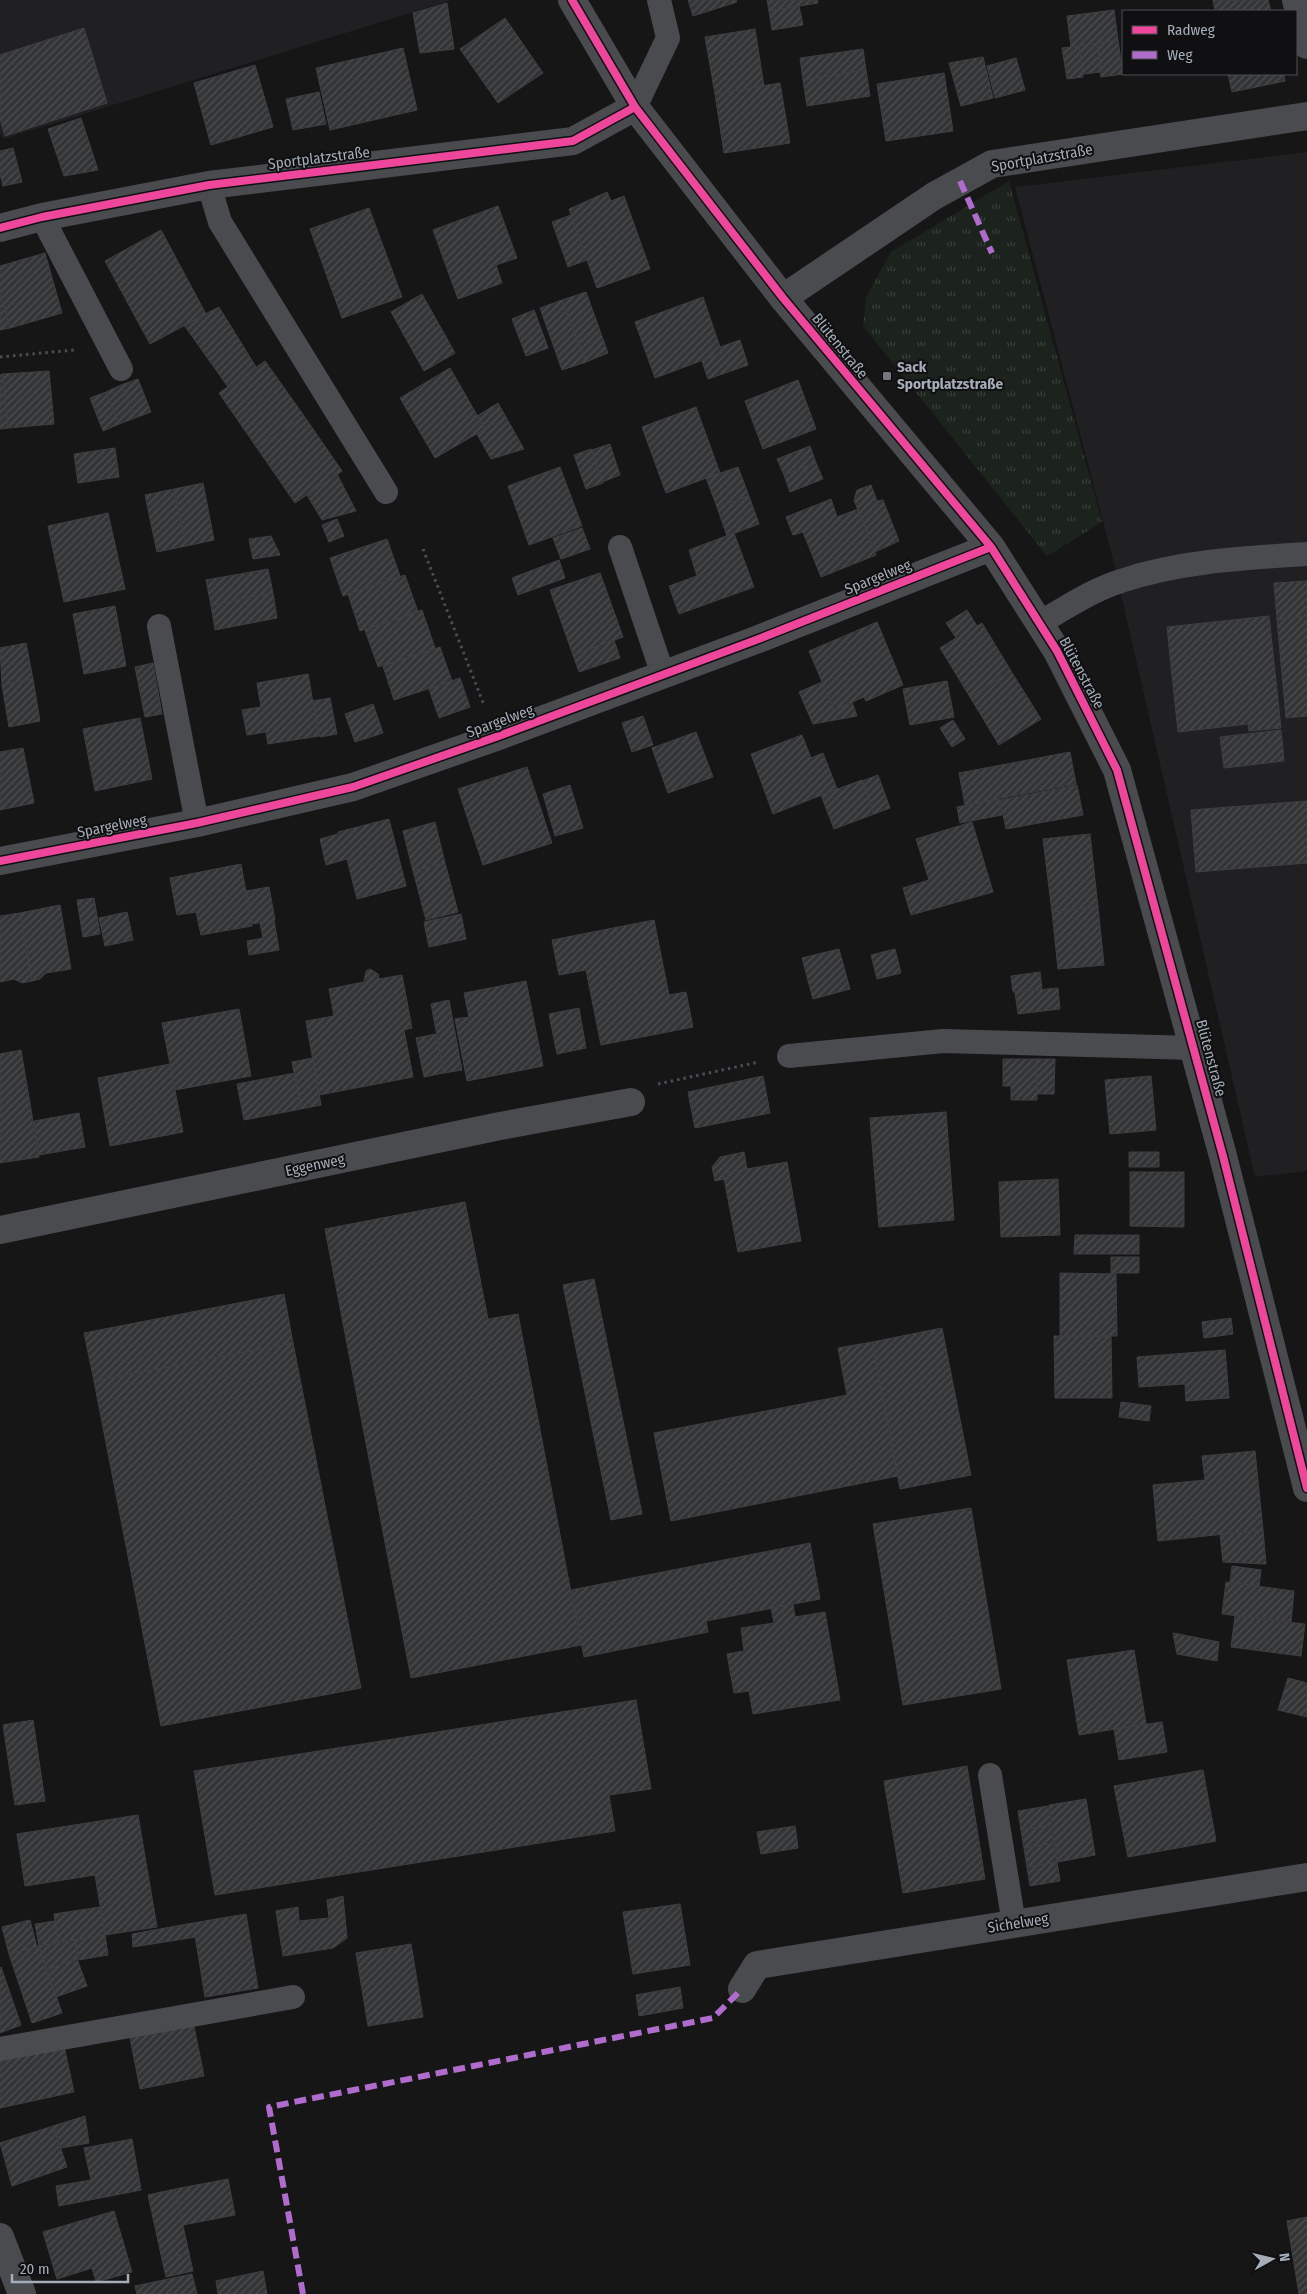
<svg xmlns="http://www.w3.org/2000/svg" width="1307" height="2294" viewBox="0 0 1307 2294" font-family="'Fira Sans Condensed',sans-serif">
  <style>
    .built { fill: #202022 }
    .park { fill: url(#park-tufts) }
    .building { fill: url(#building-hatch); stroke: #3e3f42 }
    .lines { fill: none; stroke-linecap: round; stroke-linejoin: round }
    .path { stroke: #4b4d50; stroke-width: 3; stroke-dasharray: 2.5 4; stroke-linecap: butt }
    .lane { stroke: #494b4f; stroke-width: 24 }
    .street { stroke: #494b4f; stroke-width: 28 }
    .quiet { stroke: #b06ccc; stroke-width: 6; stroke-dasharray: 12 6; stroke-linecap: butt }
    .cycleway-casing { stroke: #101012; stroke-width: 11 }
    .cycleway { stroke: #ed469a; stroke-width: 8 }
    .poi-dot { fill: #73787f; stroke: #101012; stroke-width: 2 }
    .labels { text-anchor: middle; dominant-baseline: central; stroke-width: 4; stroke-linejoin: round; paint-order: stroke }
    .street-label { font-size: 15px; fill: #a5adb8; stroke: #101012 }
    .poi-label { font-size: 15px; font-weight: bold; fill: #a5adb8; stroke: #101012; text-anchor: start }
  </style>
  <defs>
    <pattern id="park-tufts" width="24" height="20" patternUnits="userSpaceOnUse" patternTransform="scale(1.25)"><rect width="24" height="20" fill="#1b231c"/><path d="M3 7l-1-3M5 7V3M7 7l1-3M15 17l-1-3M17 17v-4M19 17l1-3" fill="none" stroke="#39403b"/></pattern>
    <pattern id="building-hatch" width="6" height="6" patternUnits="userSpaceOnUse" patternTransform="scale(1.25)"><rect width="6" height="6" fill="#333435"/><path d="M-1 1l2-2M0 6l6-6M5 7l2-2" fill="none" stroke="#4e4f50"/></pattern>
  </defs>
  <rect width="100%" height="100%" fill="#161616"/>
  <!-- built -->
  <path class="built" d="M0 0H452L3 139 0 134Z
    M1307 152V1171L1255 1177 1112 555 1015 187Z"/>
  <!-- park -->
  <path class="park" d="M1009 181 1102 522 1047 556 863 326 866 297 891 252Z"/>
  <!-- building -->
  <path class="building" d="M688 0H736L737 2 693 16Z
    M767 0H817L818 3 769 11Z
    M1213 0H1268L1271 11H1215Z
    M447 3 454 49 420 53 413 13Z
    M799 6 803 25 772 30 769 11Z
    M1114 10 1118 40 1071 47 1067 16Z
    M505 18 543 73 498 103 460 49Z
    M84 28 107 103 5 136 0 119V55Z
    M755 29 764 86 715 94 705 37Z
    M1118 40 1123 74 1101 77 1097 43Z
    M1097 43 1101 72 1083 74 1079 46Z
    M1079 46 1083 77 1067 79 1062 48Z
    M403 48 417 110 330 130 316 68Z
    M863 49 866 70 803 80 800 58Z
    M983 57 993 98 961 106 949 63Z
    M1016 58 1025 90 995 98 987 66Z
    M255 65 273 127 211 145 194 83Z
    M866 70 870 96 807 106 803 80Z
    M944 73 953 131 886 141 877 84Z
    M1228 74H1284L1285 81 1232 92Z
    M780 83 790 143 724 153 715 94Z
    M319 92 326 124 293 130 286 99Z
    M81 118 98 170 64 176 48 129Z
    M13 148 22 182 3 186 0 174V151Z
    M607 192 611 201 624 196 650 269 597 288 569 209Z
    M498 206 517 258 496 265 502 283 458 299 433 230Z
    M369 208 402 297 342 318 310 229Z
    M571 215 587 260 568 267 552 222Z
    M161 230 206 314 150 344 105 261Z
    M45 253 62 313 10 328 0 292V266Z
    M0 292 10 328 0 330Z
    M586 292 608 353 586 362 562 300Z
    M422 294 455 353 424 371 391 312Z
    M703 297 722 353 655 378 635 322Z
    M562 300 586 362 562 370 540 308Z
    M219 307 256 367 228 387 184 325Z
    M534 310 548 348 526 356 512 319Z
    M740 340 748 365 708 379 702 361 722 353 720 347Z
    M265 361 304 416 257 448 219 393Z
    M450 368 485 429 435 458 400 398Z
    M49 371 54 424 8 428 3 374Z
    M3 374 8 428 0 429V375Z
    M138 379 151 412 135 418 121 385Z
    M798 380 816 429 763 449 745 401Z
    M121 385 135 418 119 424 106 392Z
    M106 392 119 424 103 431 90 398Z
    M498 403 524 449 491 459 477 434 485 429 477 416Z
    M696 407 720 473 666 493 642 427Z
    M304 416 342 471 295 503 257 448Z
    M610 444 620 475 602 482 592 450Z
    M810 446 816 463 784 475 777 459Z
    M115 448 119 477 78 483 74 454Z
    M591 449 603 483 586 489 574 455Z
    M816 463 823 479 790 492 784 475Z
    M560 467 582 526 529 545 508 486Z
    M738 467 749 496 717 507 706 478Z
    M337 474 356 511 322 520 307 495Z
    M203 483 214 540 186 546 174 489Z
    M871 485 877 501 883 500 899 541 875 552 854 500 857 490Z
    M174 489 186 546 157 552 145 495Z
    M749 496 759 524 727 536 717 507Z
    M831 499 837 517 858 509 876 555 821 577 803 532 793 535 786 517Z
    M108 513 125 589 64 602 48 526Z
    M337 519 344 536 329 542 322 525Z
    M582 528 590 549 561 559 553 538Z
    M734 533 754 587 679 614 669 586 697 576 689 550Z
    M271 536 280 555 253 559 249 539Z
    M387 539 400 576 343 596 330 558Z
    M559 560 565 578 518 595 512 578Z
    M268 569 273 593 211 605 206 580Z
    M600 573 623 637 573 655 550 590Z
    M405 575 418 612 360 631 348 594Z
    M1307 581V616L1277 619 1274 583Z
    M273 593 277 618 215 630 211 605Z
    M115 606 126 666 84 674 73 614Z
    M422 610 435 648 378 667 365 630Z
    M967 610 977 626 982 623 1011 671 970 697 940 648 956 638 946 623Z
    M1269 616 1281 728 1249 731 1248 724 1178 732 1167 627Z
    M1307 617V716L1286 718 1277 619Z
    M877 622 903 685 866 701 864 697 834 710 809 651Z
    M614 640 620 658 579 672 573 655Z
    M26 643 33 679 2 685 0 648Z
    M440 647 452 681 394 700 383 666Z
    M153 663 162 714 145 717 135 667Z
    M1011 671 1041 719 999 745 970 697Z
    M308 674 319 736 268 744 266 732 247 735 242 710 261 707 257 683Z
    M460 678 470 707 439 718 429 689Z
    M33 679 40 721 9 727 2 685Z
    M947 681 954 717 910 725 903 689Z
    M822 682 834 710 852 702 857 716 813 724 799 692Z
    M330 698 337 734 320 737 313 701Z
    M373 704 383 733 355 742 345 714Z
    M643 716 653 745 632 752 622 723Z
    M140 718 152 779 95 791 83 729Z
    M953 720 965 739 952 747 940 728Z
    M1281 730 1284 761 1224 768 1220 737Z
    M696 732 713 777 668 793 652 748Z
    M802 735 811 758 823 753 837 789 773 814 751 754Z
    M23 748 34 803 0 810V752Z
    M1070 752 1076 784 965 805 959 773Z
    M527 767 552 843 483 865 458 789Z
    M878 775 890 808 874 814 862 781Z
    M862 780 874 814 834 829 821 795Z
    M570 785 583 828 555 836 543 794Z
    M1077 785 1083 815 1006 829 1000 800Z
    M999 799 1002 815 960 823 957 807Z
    M1307 801V863L1196 872 1191 810Z
    M389 819 406 886 357 899 347 859 326 865 320 839 338 834V832Z
    M435 822 445 863 413 871 403 831Z
    M972 822 993 892 911 915 903 888 929 880 916 839Z
    M1090 834 1098 907 1052 912 1043 839Z
    M445 863 458 912 426 920 413 871Z
    M241 864 252 926 201 935 196 912 177 915 170 878Z
    M269 887 275 920 252 924 246 891Z
    M94 898 100 934 83 937 77 900Z
    M60 905 71 969 46 973 40 979 32 981 20 913Z
    M1098 907 1104 965 1058 969 1052 912Z
    M127 912 133 940 105 946 99 918Z
    M20 913 32 981 22 983 14 979 0 982V916Z
    M461 914 466 939 429 947 424 922Z
    M274 920 279 950 249 955 247 941 263 938 260 923Z
    M654 920 669 995 686 992 693 1027 601 1045 586 970 559 975 552 940Z
    M839 949 850 989 813 999 802 958Z
    M895 949 901 973 877 979 871 955Z
    M370 969 378 974 379 979 402 975 412 1028 404 1030 413 1077 319 1095 306 1021 334 1016 329 989 364 982 366 971Z
    M1040 972 1042 989 1013 992 1011 976Z
    M526 981 543 1066 467 1081 455 1019 469 1017 464 993Z
    M1058 988 1060 1009 1018 1014 1015 992Z
    M449 1000 462 1070 444 1073 431 1004Z
    M579 1008 586 1048 557 1054 549 1014Z
    M239 1009 251 1076 175 1090 162 1023Z
    M436 1034 444 1073 424 1077 416 1038Z
    M21 1050 39 1157 0 1163V1054Z
    M313 1058 321 1105 301 1109 292 1062Z
    M1003 1059H1036L1037 1100H1011V1086H1003Z
    M1036 1059H1055L1054 1094H1037Z
    M170 1064 183 1132 110 1146 98 1078Z
    M295 1073 301 1109 244 1120 237 1084Z
    M763 1076 770 1113 695 1128 688 1092Z
    M1151 1076 1156 1130 1110 1134 1105 1080Z
    M946 1112 954 1220 879 1227 870 1118Z
    M79 1113 85 1147 39 1155 34 1121Z
    M744 1152 747 1169 723 1173 725 1179 715 1181 712 1167 720 1157Z
    M1129 1152H1159V1167H1129Z
    M787 1162 801 1241 738 1252 723 1173Z
    M1130 1172H1184V1227L1130 1226Z
    M1058 1179 1060 1235 1001 1237 999 1182Z
    M465 1202 488 1319 518 1314 581 1645 411 1678 325 1229Z
    M1075 1235H1139V1254H1074Z
    M1111 1257H1139V1273H1111Z
    M1060 1273 1116 1274 1117 1336H1060Z
    M594 1279 642 1514 611 1520 563 1285Z
    M284 1294 293 1343 94 1381 84 1333Z
    M1231 1318 1233 1334 1204 1338 1202 1322Z
    M942 1328 971 1475 900 1489 872 1342Z
    M1054 1336H1111L1112 1398H1055Z
    M872 1342 898 1476 671 1521 654 1433 847 1395 838 1348Z
    M293 1343 361 1688 161 1726 94 1381Z
    M1225 1350 1229 1398 1186 1401 1185 1384 1139 1387 1137 1357Z
    M1121 1402 1151 1406 1149 1421 1119 1417Z
    M1255 1451 1263 1530 1158 1541 1153 1485 1205 1480 1202 1456Z
    M971 1508 1001 1689 903 1705 873 1524Z
    M1263 1530 1266 1564 1223 1562 1220 1534Z
    M810 1543 820 1599 706 1621 708 1632 584 1657 571 1590Z
    M1232 1566 1261 1570 1259 1586 1230 1582Z
    M1226 1582 1294 1591 1291 1622 1222 1614Z
    M793 1604 795 1617 825 1612 840 1700 753 1714 749 1691 734 1693 727 1654 744 1651 741 1628 774 1623 771 1608Z
    M1235 1616 1305 1624 1301 1656 1231 1647Z
    M1173 1633 1219 1642 1217 1661 1177 1654Z
    M1134 1650 1146 1724 1079 1735 1067 1660Z
    M1288 1678 1307 1683V1717L1278 1710Z
    M636 1700 651 1789 609 1795 615 1831 215 1895 194 1771Z
    M33 1720 45 1801 15 1805 3 1725Z
    M1162 1722 1167 1752 1119 1760 1114 1729Z
    M967 1766 985 1879 903 1893 884 1781Z
    M1203 1770 1216 1841 1128 1857 1114 1786Z
    M1086 1799 1095 1855 1058 1862 1049 1805Z
    M1048 1806 1051 1825 1021 1830 1018 1811Z
    M138 1815 157 1927 105 1935 95 1875 25 1886 17 1834Z
    M1051 1825 1054 1843 1024 1848 1021 1830Z
    M795 1826 798 1848 761 1854 757 1832Z
    M1054 1843 1057 1862 1027 1867 1024 1848Z
    M1057 1862 1060 1881 1030 1886 1027 1867Z
    M343 1896 347 1938 333 1948 283 1956 276 1911 298 1907 299 1921 329 1918 327 1900Z
    M680 1904 690 1965 633 1974 623 1912Z
    M100 1907 105 1935 58 1942 54 1914Z
    M246 1914 258 1988 205 1997 193 1923Z
    M30 1920 37 1947 9 1954 2 1927Z
    M55 1921 58 1942 39 1946 35 1924Z
    M193 1923 196 1937 133 1947 132 1934Z
    M105 1935 108 1955 78 1960 75 1940Z
    M75 1940 77 1958 46 1970 39 1946Z
    M411 1944 423 2017 368 2026 356 1953Z
    M39 1946 62 2013 32 2023 9 1954Z
    M77 1959 87 1986 56 1997 46 1970Z
    M1 1967 21 2025 0 2033V1968Z
    M680 1987 683 2008 639 2016 636 1995Z
    M194 2026 204 2076 140 2089 130 2038Z
    M64 2046 74 2092 0 2108V2060Z
    M85 2116 89 2143 61 2148 53 2126Z
    M53 2126 67 2167 12 2186 0 2143Z
    M132 2139 141 2190 59 2206 56 2186 91 2180 84 2148Z
    M228 2179 235 2215 183 2225 175 2189Z
    M175 2189 189 2253 162 2259 148 2195Z
    M114 2211 132 2272 96 2282 92 2268 57 2279 43 2232Z
    M1307 2217V2294H1299L1287 2221Z
    M189 2253 193 2271 166 2277 162 2259Z
    M263 2271 267 2294H218L216 2281Z
    M192 2274 197 2294H137L135 2286Z"/>
  <g class="lines">
    <!-- path -->
    <path class="path" d="M0 357 74 350
      M423 549 484 705
      M658 1084 759 1062"/>
    <!-- lane -->
    <path class="lane" d="M635 107 668 38 659 0
      M209 185 220 222 386 492
      M42 217 121 369
      M620 547 663 675
      M1039 623C1066 608 1092 590 1121 581 1180 561 1245 558 1307 554
      M159 626 197 823
      M789 1056 943 1041 1193 1048
      M990 1775 1014 1924
      M0 2049 293 1997"/>
    <!-- street -->
    <path class="street" d="M572 0 635 107 783 298 991 547 1057 651 1117 770 1223 1156 1307 1488
      M1296 0 1307 45
      M0 228 42 217 209 185 573 141 635 107
      M783 298 934 196 992 164 1307 116
      M0 861 197 823 353 787 496 737 756 640 991 547
      M0 1230 500 1126 631 1102
      M742 1989 757 1965 1307 1877
      M0 2237 22 2294"/>
    <!-- quiet -->
    <path class="quiet" d="M960 181 992 253
      M303 2294 269 2107 713 2018 742 1989"/>
    <!-- cycleway casing -->
    <g class="cycleway-casing">
      <path id="cycleway" d="M572 0 635 107 783 298 991 547 1057 651 1117 770 1223 1156 1307 1488
        M0 228 42 217 209 185 573 141 635 107
        M0 861 197 823 353 787 496 737 756 640 991 547"/>
    </g>
    <!-- cycleway -->
    <use href="#cycleway" class="cycleway"/>
  </g>
  <!-- markers -->
  <rect class="poi-dot" x="882" y="371" width="10" height="10" rx="2.5"/>
  <g class="labels">
    <!-- street labels -->
    <g class="street-label">
      <text transform="translate(319 158) rotate(-7)">Sportplatzstraße</text>
      <text transform="translate(1042 158) rotate(-10)">Sportplatzstraße</text>
      <text transform="translate(840 346) rotate(51)">Blütenstraße</text>
      <text transform="translate(878 577) rotate(-22)">Spargelweg</text>
      <text transform="translate(1082 673) rotate(62)">Blütenstraße</text>
      <text transform="translate(500 721) rotate(-20)">Spargelweg</text>
      <text transform="translate(112 826) rotate(-11)">Spargelweg</text>
      <text transform="translate(1211 1058) rotate(75)">Blütenstraße</text>
      <text transform="translate(315 1165) rotate(-12)">Eggenweg</text>
      <text transform="translate(1018 1923) rotate(-9)">Sichelweg</text>
    </g>
    <!-- poi labels -->
    <g class="poi-label">
      <text x="897" y="367">Sack<tspan x="897" dy="17">Sportplatzstraße</tspan></text>
    </g>
  </g>
  <!-- legend -->
  <rect x="1122" y="10" width="175" height="65" fill="#101012" stroke="#4c4f54"/>
  <rect x="1132" y="26" width="25" height="8" fill="#ed469a" stroke="#4c4f54"/>
  <text x="1167" y="35" font-size="15" fill="#a5adb8">Radweg</text>
  <rect x="1132" y="51" width="25" height="8" fill="#b06ccc" stroke="#4c4f54"/>
  <text x="1167" y="60" font-size="15" fill="#a5adb8">Weg</text>
  <!-- north arrow -->
  <g transform="translate(1272 2259) rotate(82)" stroke="#101012" stroke-width="4" paint-order="stroke">
  <path d="M0-4L9 19L0 12L-9 19Z" fill="#a5adb8"/>
  <text y="-8" font-size="14" font-weight="bold" text-anchor="middle" fill="#a5adb8">N</text>
  </g>
  <!-- scale -->
  <path d="M12 2274v8h116v-8" fill="none" stroke="#a5adb8" stroke-width="2.5"/>
  <text x="20" y="2274" font-size="15" fill="#a5adb8" stroke="#101012" stroke-width="4" paint-order="stroke">20 m</text>
</svg>
